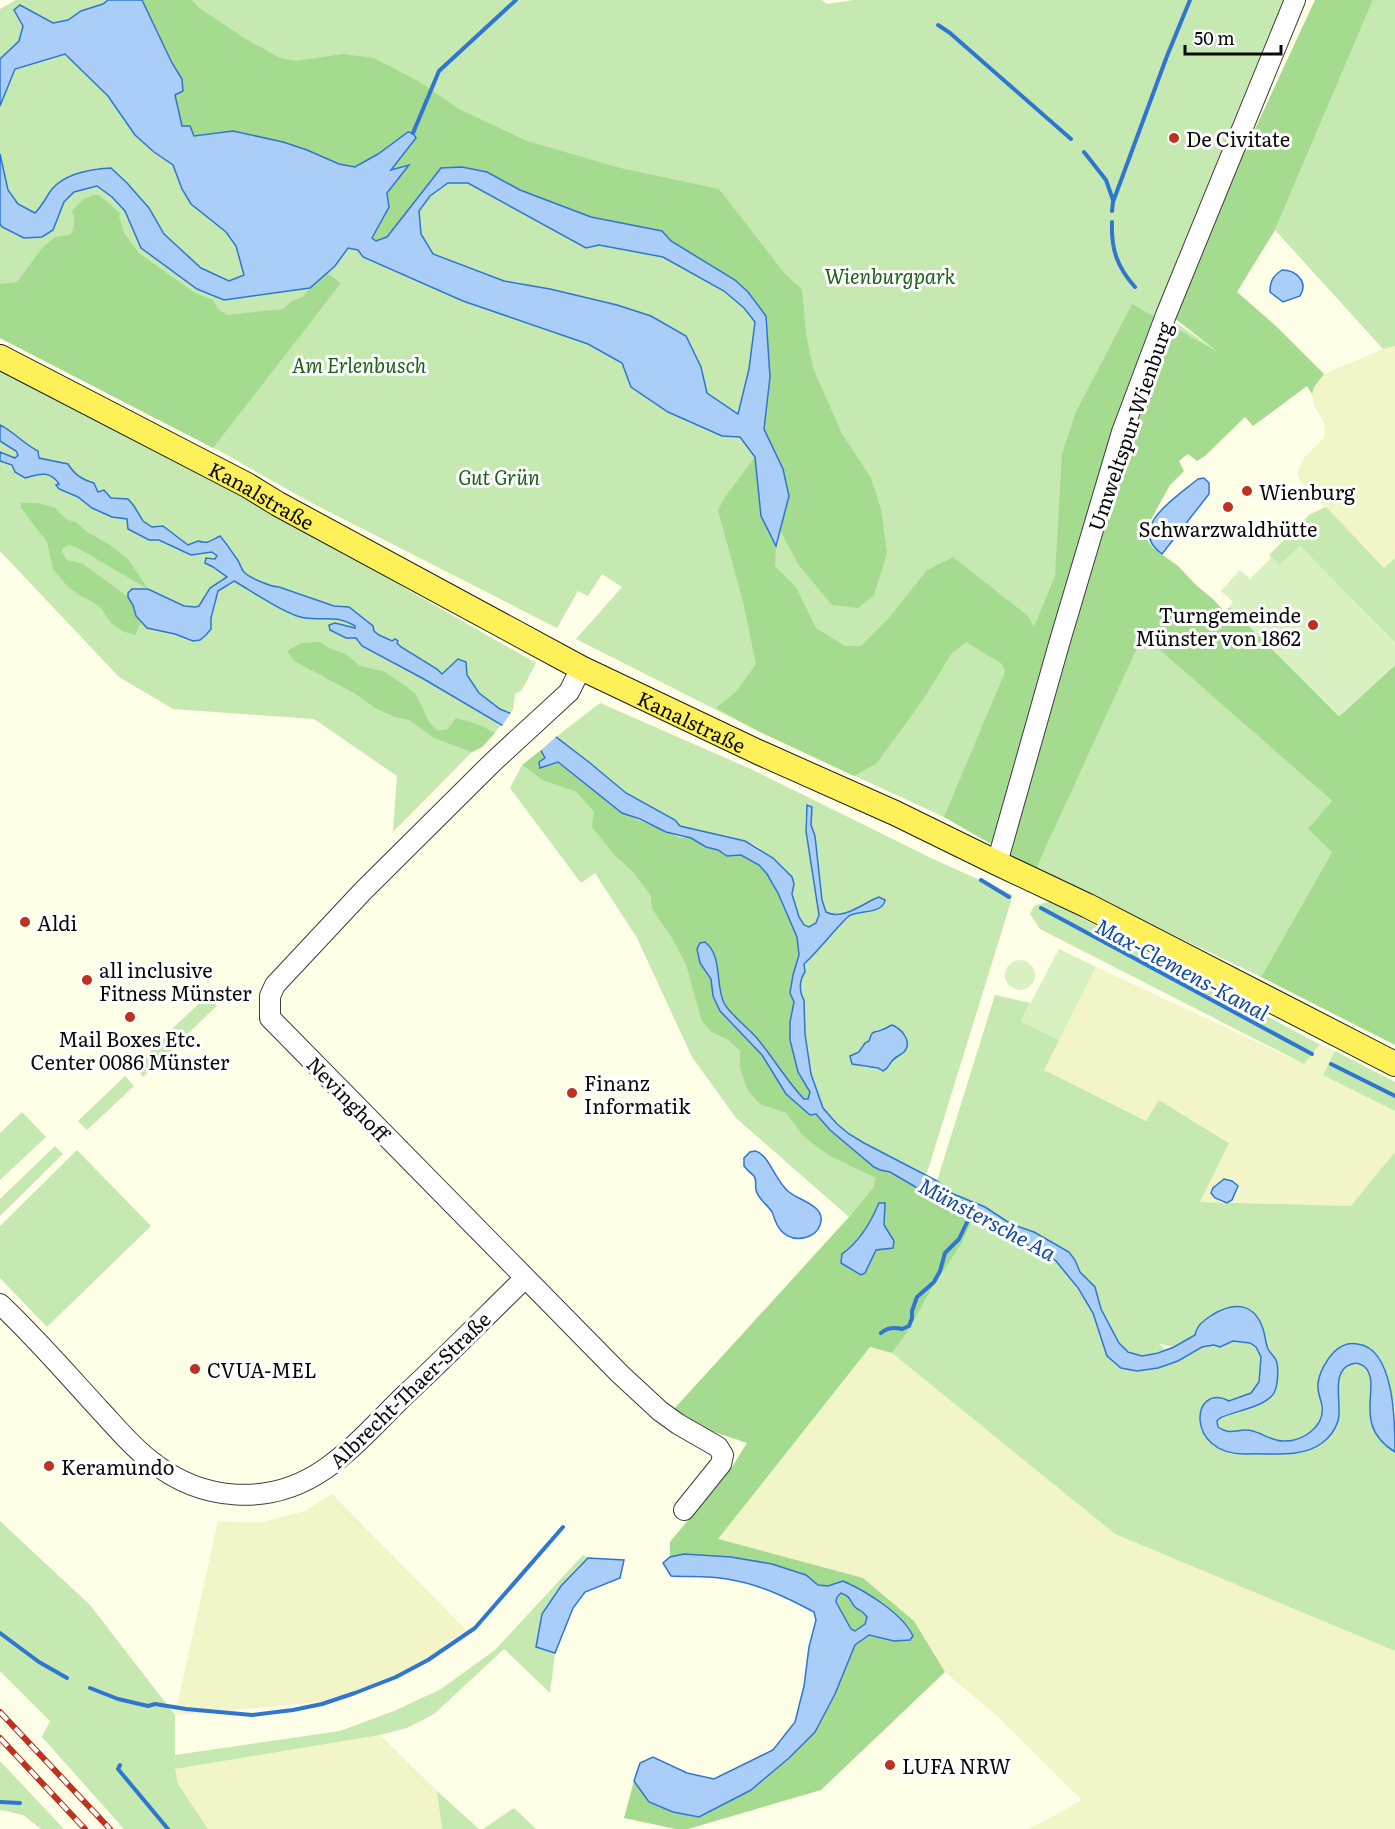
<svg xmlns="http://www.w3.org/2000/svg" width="1395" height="1829" viewBox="0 0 1395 1829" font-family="Literata,serif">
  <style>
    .farmland { fill: #f1f5c7 }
    .green { fill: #c5e9b1; fill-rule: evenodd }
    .forest { fill: #a5db8f; fill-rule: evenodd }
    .pitch { fill: #d9f0c3 }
    .water { fill: #aacef8; stroke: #2f76d1; stroke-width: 1.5; fill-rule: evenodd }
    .pier { fill: #fffee7 }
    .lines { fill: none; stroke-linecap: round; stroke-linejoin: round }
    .stream { stroke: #2f76d1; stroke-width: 4 }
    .minor-casing { stroke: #3d3d3d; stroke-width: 22 }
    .major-casing { stroke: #1b1b1b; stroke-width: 26 }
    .minor { stroke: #fff; stroke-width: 20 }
    .major { stroke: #fdf059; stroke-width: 24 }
    .rail-casing { stroke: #bd311f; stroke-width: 6 }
    .rail { stroke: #fff; stroke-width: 4; stroke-dasharray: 11; stroke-linecap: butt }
    .poi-dot { fill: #bd311f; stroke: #fff; stroke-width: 2 }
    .labels { text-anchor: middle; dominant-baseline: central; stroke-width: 6; stroke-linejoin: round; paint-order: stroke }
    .poi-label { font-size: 20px; fill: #0a0a0a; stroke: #fff; text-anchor: start }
    .park-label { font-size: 20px; font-style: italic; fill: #1d621a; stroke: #fff }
    .street-label { font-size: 20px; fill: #0a0a0a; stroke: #fff }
    .water-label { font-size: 21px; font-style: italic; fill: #114a9e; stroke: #fff }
  </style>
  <rect width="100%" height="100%" fill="#fffee7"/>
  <!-- farmland -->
  <path class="farmland" d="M1395 346V558L1385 569 1303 485 1297 474 1304 458 1324 438 1325 425 1314 405 1312 394 1314 387 1324 374 1383 349Z
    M1096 967 1304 1064 1320 1044 1335 1051 1324 1075 1395 1111V1152L1352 1206 1200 1202 1229 1142 1159 1100 1147 1121 1043 1070Z
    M870 1347 892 1353 1115 1534 1395 1651V1829H1027L1039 1824 1082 1800 997 1716 945 1672 914 1621 863 1578 717 1539Z
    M332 1494 466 1630 395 1681 320 1702 215 1712 175 1715 218 1521 259 1523 305 1511Z
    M380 1735 437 1791 442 1829H208L178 1784 175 1769Z"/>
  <!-- green -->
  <path class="green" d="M16 0H822L827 4 854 0H1292L1163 314 1223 355 1143 534 1017 859 944 817 758 731 576 639 622 587 602 574 588 596 578 591 557 628 308 501 218 450 0 338V9Z
    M1373 0H1395V346L1383 349 1275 230Z
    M0 366 206 471 369 564 408 590 536 663 522 690 515 694 513 709 511 714 482 747 472 752 393 832 397 776 314 719 173 709 119 677 0 551Z
    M1326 507 1384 568 1395 558V643L1300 546 1279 566 1269 555 1310 514Z
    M1143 634 1332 801V852L1261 977 1036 869Z
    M600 703 753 770 933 859 1013 895 926 1176C911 1169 896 1160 882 1152 860 1140 836 1130 823 1108 805 1077 805 1035 804 1000L801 996 800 984 804 964 849 916 876 909 879 897C863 903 843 921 826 912 812 883 823 847 805 816L806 831 819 911C819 921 814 929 804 925 796 915 791 897 794 884L784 868 755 845 745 841 680 826 675 820 626 793 590 763 556 737ZM887 1027 903 1052 892 1061 889 1067 881 1071C875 1066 871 1069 864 1067 860 1066 857 1065 852 1064L865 1043 869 1041 870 1037 876 1030 884 1029Z
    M522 765 542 780 576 792 594 812 617 858 633 872 650 895 652 909 673 940 686 965 703 1021 711 1032 728 1040 740 1051V1068L761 1105 786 1113 802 1135 877 1178 873 1188 849 1217 736 1118 692 1057 637 938 595 873 581 883 510 788Z
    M1050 901 1319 1044H1320L1304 1064 1040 929 1030 914 1034 906Z
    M995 995 1030 1003 1021 1021 1059 1040 1044 1070 1146 1121 1159 1100 1229 1143 1200 1202 1351 1206 1395 1152V1409C1388 1382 1388 1348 1355 1343 1346 1348 1333 1353 1327 1361 1304 1388 1338 1409 1309 1433 1302 1438 1292 1442 1283 1441 1272 1441 1262 1433 1252 1430 1239 1427 1228 1438 1218 1425L1217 1421 1220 1418 1257 1404 1267 1399 1274 1393 1276 1376 1274 1357 1269 1350 1260 1322 1251 1312 1226 1307 1202 1322 1196 1328 1195 1335 1174 1347 1160 1344 1165 1350 1142 1356 1126 1350 1119 1343 1101 1309 1095 1287 1080 1272 1075 1260 1069 1252 1034 1232 1011 1224 985 1207 958 1197 947 1191 937 1181Z
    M207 996 217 1006 182 1039 172 1029Z
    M166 1036 176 1046 143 1077 134 1067Z
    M1335 1051 1395 1082V1111L1323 1075Z
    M125 1076 134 1086 87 1130 78 1121Z
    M22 1112 46 1137 0 1180V1133Z
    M55 1146 63 1154 0 1216V1199Z
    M77 1150 151 1226 47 1327 0 1278V1226Z
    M975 1214 1007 1237 1047 1254 1063 1268 1093 1313 1107 1356 1121 1368 1137 1371 1158 1368 1178 1361 1202 1347 1214 1345 1220 1347 1233 1341 1250 1343 1256 1347 1261 1357 1259 1383 1254 1390 1246 1395 1229 1401C1198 1384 1183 1437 1232 1454L1295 1453 1337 1423C1342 1403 1329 1374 1353 1363L1364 1366C1384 1392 1349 1423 1395 1452V1651L1115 1534 892 1353 907 1333 935 1283 961 1245Z
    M0 1521 90 1605 175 1715V1755L340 1731 394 1711 441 1689 495 1650 583 1555 588 1558 561 1586 537 1647 555 1653 550 1693 504 1649 434 1714 407 1728 380 1735 175 1769 178 1784 208 1829H124L42 1737 50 1721 0 1671Z
    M0 1761 64 1829H41L23 1815 0 1810Z
    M437 1791 479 1829H442Z
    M514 1808 536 1829H483Z"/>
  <!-- forest -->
  <path class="forest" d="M142 0H192L198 7 244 38 280 58 296 61 343 54 374 58 418 81 459 109 527 141 620 168 719 189 785 274 802 289 806 334 813 368 842 434 871 478 881 509 887 553 874 595 858 608 832 605 798 564 780 530 789 496 764 429 770 377 766 316 670 241 662 231 591 217 520 190 487 172 441 169 387 237 376 241 372 239 389 207 387 193 408 166 390 171 416 138 378 154 355 167 339 164 307 150 233 131 194 136 182 126 175 95 183 91 182 79 172 63Z
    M1315 0H1373L1275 230 1237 292 1276 326 1324 374 1314 387 1312 394 1307 386 1253 426 1245 417 1205 456 1197 461 1188 454 1179 461 1184 471 1170 485 1143 534 1153 548 1178 566 1196 585 1214 600 1224 611 1230 607 1339 716 1395 665V1045L1261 977 1332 852 1308 829 1332 801 1143 635 1036 869 944 817 1005 672 1002 664 966 642 951 654 925 697 877 763 854 776 758 731 716 708 736 692 756 664 744 606 718 510 725 497 755 457 761 516 776 546 775 566 796 587 816 628 845 646H861L889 618 927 570 953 557 1028 616 1034 627 1055 576 1062 454 1076 412 1132 304 1218 352 1169 314Z
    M93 195H99L120 213 119 216 124 233 139 253 195 293 213 300 218 309 227 315 283 309 292 301 303 297 310 288 327 273 341 283 213 448 0 338V284L17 282 43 247 55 237 70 235C76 228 75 218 72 211L82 200Z
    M21 503H38L55 508 66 519 77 523 87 532 110 545 128 559 148 589 76 547 68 545 62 549V552L67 560 83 564 128 597 133 605 136 616 141 622 135 635 122 631 111 623 101 608 93 602 79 595 68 587 53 569 47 542 21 508Z
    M320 642 329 648 346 654 360 666 383 671 400 682 416 694 429 722 438 731 448 729 456 718 480 725 495 733 482 747 472 752 434 738 409 720 395 717 377 709 354 693 294 661 287 651 301 643Z
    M541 750 545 758 543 760 558 762 622 813 679 837 691 838 706 847 718 850 727 856 741 855 759 865 767 874 778 893 797 937 799 955 793 975 790 993 794 1002 790 1022 810 1092 808 1099H804C787 1081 774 1059 758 1040 748 1028 734 1019 725 1006 719 998 719 985 718 975L700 963 711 979 713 996 720 1011 762 1055 786 1094 807 1113 810 1115 816 1114 830 1130 880 1170 890 1172 931 1196 944 1200 954 1208 975 1214 961 1245 935 1283 907 1333 892 1353 870 1347 718 1539 863 1578 914 1621 945 1672 821 1790 688 1829H676L624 1818 634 1781 649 1802 751 1791 789 1758 815 1732 835 1694 855 1645 869 1635 894 1641 913 1636C903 1614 866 1591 844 1581L828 1586 818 1585 806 1575 772 1564 731 1557 684 1554 670 1557V1542L732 1467 747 1443 702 1428 674 1409 849 1217 873 1188 876 1178 828 1155 802 1135 786 1113 761 1105 748 1091 740 1068V1051L728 1040 711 1032 702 1021 686 965 673 940 652 909 650 895 633 872 617 858 592 827 594 812 576 792 542 780 522 765ZM879 1203 884 1225 894 1241 882 1249 876 1250 865 1273 861 1275 848 1268 842 1254C859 1242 870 1222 879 1203Z
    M841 1593C850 1596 849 1602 855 1607 860 1611 863 1611 867 1617L865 1624 855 1631 851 1629 836 1602 837 1596Z"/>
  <!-- pitch -->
  <path class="pitch" d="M1300 546 1395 643V665L1340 716 1230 607 1233 602 1221 591 1240 570 1250 579 1272 557 1280 565Z
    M1059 949 1096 967 1059 1040 1021 1021Z
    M1005 975a15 15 0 1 1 30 0a15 15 0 1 1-30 0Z"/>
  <!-- water -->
  <path class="water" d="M108 0H142L172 63 182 79 183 91 175 95 182 126H190L194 136 233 131 283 142 307 150 339 164 355 167 378 154 408 132 413 133 416 138 391 170 409 165 387 193 389 207 372 238 376 241 387 237 441 168 462 167 487 172 520 190 591 217 662 231 671 241 735 280 748 292 766 316 770 377 764 429 783 469 789 496 776 546 761 516 755 457 740 437 722 436 668 412 631 387 622 363 588 344 463 301 363 257 358 250 348 248 335 266 310 288 224 300 197 289 141 248 125 211 112 197 97 186 74 192 64 202 53 230 42 237 24 238 2 227 0 224V154L8 190 18 204 35 213C43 205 46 197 52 189 66 173 91 169 111 168L127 183 149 208 164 234 201 268 229 281 244 275 236 246 226 232 191 204 182 189 173 165 154 152 135 135 108 96 65 54 15 69 0 106V59L19 41 23 26 14 10 20 5 53 23 68 20 81 11 103 4ZM448 183H468L586 248 599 245 663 257 724 291 744 308 755 322 749 369 738 414 707 393 701 367 686 336 651 316 617 305 550 289 504 281 433 254 421 234 419 211 430 196Z
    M1282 270C1296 270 1309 282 1300 296L1283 302 1270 292C1270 281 1273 276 1282 270Z
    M0 425C14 432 24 444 38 451L39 458 68 464C75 475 81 479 94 483L98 492 104 490 111 498 128 499 134 506 143 521 152 527 163 526 188 545 198 541C208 544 210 541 220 536 227 544 231 551 237 559 240 563 241 569 244 572 249 578 272 587 279 587L334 606 349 607 373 626 374 631 379 635 392 641 395 639 398 641 397 643 401 647 437 669 442 674 458 659 466 662 467 675 479 693 500 709 514 715 556 737 590 763 626 793 675 820 680 826 745 841 773 858 792 877 794 884 792 894 799 917 804 925 809 927 816 923 819 915 806 831 807 805 812 807 811 825 815 836 822 900 826 912C843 921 863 903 879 897L885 900C883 914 860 910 849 916 846 918 842 923 839 926 827 939 816 953 804 964L805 972C799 980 799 992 804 1000L805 1034 811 1074 823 1108 837 1124 849 1134 864 1143 937 1181 951 1193 985 1207 1011 1224 1034 1232 1069 1252 1075 1260 1080 1272 1095 1287 1101 1309 1119 1343 1128 1352 1142 1356 1158 1353 1174 1347 1195 1335C1197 1325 1203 1321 1212 1315 1231 1303 1252 1301 1262 1326 1265 1333 1265 1341 1268 1349 1270 1353 1274 1356 1276 1360 1279 1367 1278 1386 1274 1393 1266 1407 1234 1411 1220 1418L1217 1421 1218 1427C1232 1437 1239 1427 1253 1431 1263 1434 1273 1441 1283 1441 1302 1442 1325 1427 1322 1406 1321 1398 1317 1393 1318 1384 1319 1373 1326 1360 1334 1352 1341 1345 1349 1342 1358 1344 1395 1349 1395 1424 1395 1452 1350 1424 1383 1386 1365 1367 1361 1364 1356 1362 1352 1364 1329 1370 1343 1405 1338 1421 1335 1430 1329 1438 1322 1443 1303 1458 1270 1453 1247 1454 1184 1456 1191 1381 1229 1401L1251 1393 1259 1382 1261 1357 1256 1347 1250 1343 1233 1341 1220 1347 1214 1345 1202 1347 1178 1361 1158 1368 1137 1371 1121 1368 1107 1356 1093 1313 1078 1288 1056 1261 1042 1251 1002 1234 975 1214 958 1210 944 1200 931 1196 890 1172 880 1170 874 1167 830 1130 816 1114 810 1115 786 1094 762 1055 720 1011 713 996 711 979 700 963 697 949 700 943 705 942C723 956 715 985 724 1003 728 1012 748 1028 756 1037 773 1057 786 1080 804 1099H808L810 1092 798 1072 790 1040V1022L794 1002 790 993 793 975 799 955 797 937 778 893 767 874 759 865 741 855 727 856 718 850 706 847 691 838 666 832 640 819 622 813 558 762 540 768 539 762 545 758 539 747 422 678 362 646 356 638H346L330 630 329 625 335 623 355 628V626C334 614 325 621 305 618 288 616 250 590 234 581L218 591 211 618V629L206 635 200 640 193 641 175 634 147 628 136 616 133 605 128 597V593L132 589H148L184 606 195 607 199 606 210 588 227 577 213 567 205 563 206 558 215 559 217 556 212 552 191 555 159 540H149L128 529 127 519 112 517 92 508 78 497 59 489 56 485 59 484C50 470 39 474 25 478L15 472 12 465 0 461V452L15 458 18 455 16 451 0 441Z
    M1204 478 1209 483V494L1162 554C1125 528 1178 496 1198 479Z
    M892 1025C902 1029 913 1042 904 1052 901 1055 895 1057 892 1061 888 1066 889 1068 883 1071L878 1068 852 1064 850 1056 859 1052 865 1043 869 1041C873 1028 873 1034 884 1029 887 1028 889 1026 892 1025Z
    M755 1151C769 1154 775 1181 789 1192 800 1201 827 1206 820 1225 818 1231 813 1235 807 1237 792 1242 780 1234 775 1220 773 1215 774 1216 772 1212 767 1204 758 1199 756 1190 755 1185 757 1180 754 1176 751 1173 747 1170 744 1166V1158L750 1152Z
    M1224 1179 1232 1181 1238 1186 1232 1200 1227 1203 1215 1198 1211 1193 1213 1188Z
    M879 1203H885L884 1225 894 1241 893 1248 876 1250 865 1273 861 1275 841 1263 842 1254C859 1242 871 1222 879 1203Z
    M684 1554 731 1557 772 1564 806 1575 818 1585 828 1586 843 1581C866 1591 903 1614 913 1636L910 1640 894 1641 869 1635 855 1645 835 1694 815 1732 789 1758 751 1790 699 1817 673 1812 649 1802 634 1781 640 1763 653 1757 687 1773 714 1779 773 1750 795 1722 804 1686 809 1647 816 1620 814 1612C786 1597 759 1584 727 1579 709 1576 690 1577 671 1576L663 1563 670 1557ZM841 1593C852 1597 849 1601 855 1607 860 1612 862 1609 867 1617L865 1624 855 1631 851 1629 836 1602 837 1597Z
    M588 1558 624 1560 620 1578 585 1592 573 1608 555 1653 536 1647 542 1614 561 1586Z"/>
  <!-- pier -->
  <path class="pier" d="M512 711 516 712 558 735 539 752 500 729Z"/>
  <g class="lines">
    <!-- stream -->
    <path class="stream" d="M938 25 950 33 1071 139
      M413 133 439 71 516 0
      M1084 152 1106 180 1113 200
      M1112 211 1113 202 1167 56 1190 0
      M1112 222C1111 249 1117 267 1135 287
      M981 880 1009 897
      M1041 908 1312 1054
      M1331 1064 1395 1096
      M881 1333C887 1328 894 1327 902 1329L909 1326 912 1318V1311L917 1297 934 1282 940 1271 945 1253 959 1239 972 1212
      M0 1633 39 1662 67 1678
      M90 1688 118 1699 148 1706 155 1704 186 1709 252 1715 293 1710 322 1704 355 1693 396 1677 428 1660 475 1628 563 1527
      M120 1765 118 1769 168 1829
      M0 1802 20 1803"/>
    <!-- minor casing -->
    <g class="minor-casing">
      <path id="minor" d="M581 668 569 692 494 761 363 891 275 985 270 996V1018L620 1374 660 1411 678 1424 718 1447 723 1455 721 1464 684 1510
        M997 863 1059 644 1122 432 1166 315 1295 0
        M0 1304C35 1337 67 1374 100 1410 116 1427 132 1447 151 1461 202 1502 270 1507 325 1469 354 1449 379 1420 405 1395 446 1357 485 1317 525 1278"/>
    </g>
    <!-- major casing -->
    <g class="major-casing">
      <g id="major">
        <path id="s1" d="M0 357 247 485 278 504 581 668 758 752 895 813 997 863 1088 906 1395 1064"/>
      </g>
    </g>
    <!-- minor -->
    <use href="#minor" class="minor"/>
    <!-- major -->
    <use href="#major" class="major"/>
    <!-- rail casing -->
    <g class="rail-casing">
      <path id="rail" d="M0 1712 110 1829
        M0 1738 85 1829"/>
    </g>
    <!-- rail -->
    <use href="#rail" class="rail"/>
  </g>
  <!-- markers -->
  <g class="poi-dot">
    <circle cx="1174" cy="138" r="6"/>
    <circle cx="1247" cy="491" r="6"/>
    <circle cx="1228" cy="507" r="6"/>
    <circle cx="1313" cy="625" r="6"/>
    <circle cx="25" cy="922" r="6"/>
    <circle cx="87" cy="980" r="6"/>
    <circle cx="130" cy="1017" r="6"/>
    <circle cx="572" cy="1093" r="6"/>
    <circle cx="195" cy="1369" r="6"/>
    <circle cx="49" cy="1466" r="6"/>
    <circle cx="890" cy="1765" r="6"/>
  </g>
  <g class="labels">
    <!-- poi labels -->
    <g class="poi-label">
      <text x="1186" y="138">De Civitate</text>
      <text x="1259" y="491">Wienburg</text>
      <text x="1228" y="528" text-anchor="middle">Schwarzwaldhütte</text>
      <text x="1301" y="614" text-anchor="end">Turngemeinde<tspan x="1301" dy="23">Münster von 1862</tspan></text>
      <text x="37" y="922">Aldi</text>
      <text x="99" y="969">all inclusive<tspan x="99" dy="23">Fitness Münster</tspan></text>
      <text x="130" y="1038" text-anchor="middle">Mail Boxes Etc.<tspan x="130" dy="23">Center 0086 Münster</tspan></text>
      <text x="584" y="1082">Finanz<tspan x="584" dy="23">Informatik</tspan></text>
      <text x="207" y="1369">CVUA-MEL</text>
      <text x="61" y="1466">Keramundo</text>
      <text x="902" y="1765">LUFA NRW</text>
    </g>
    <!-- park labels -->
    <g class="park-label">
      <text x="890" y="275">Wienburgpark</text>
      <text x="359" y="364">Am Erlenbusch</text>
      <text x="499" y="476">Gut Grün</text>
    </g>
    <!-- street labels -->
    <g class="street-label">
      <text transform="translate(1129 426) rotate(-71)">Umweltspur Wienburg</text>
      <text stroke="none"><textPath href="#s1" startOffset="296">Kanalstraße</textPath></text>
      <text stroke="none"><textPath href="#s1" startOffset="782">Kanalstraße</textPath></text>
      <text transform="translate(349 1098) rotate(46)">Nevinghoff</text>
      <text transform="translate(409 1389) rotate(-44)">Albrecht-Thaer-Straße</text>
    </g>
    <!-- water labels -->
    <g class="water-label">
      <text transform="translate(1183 968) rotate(28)">Max-Clemens-Kanal</text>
      <text transform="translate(988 1218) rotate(28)">Münstersche Aa</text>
    </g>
  </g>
  <!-- scale -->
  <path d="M1185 45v9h96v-9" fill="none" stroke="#0a0a0a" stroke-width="3"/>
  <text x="1194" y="45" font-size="18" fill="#0a0a0a" stroke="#ffffff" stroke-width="4.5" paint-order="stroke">50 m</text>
</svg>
